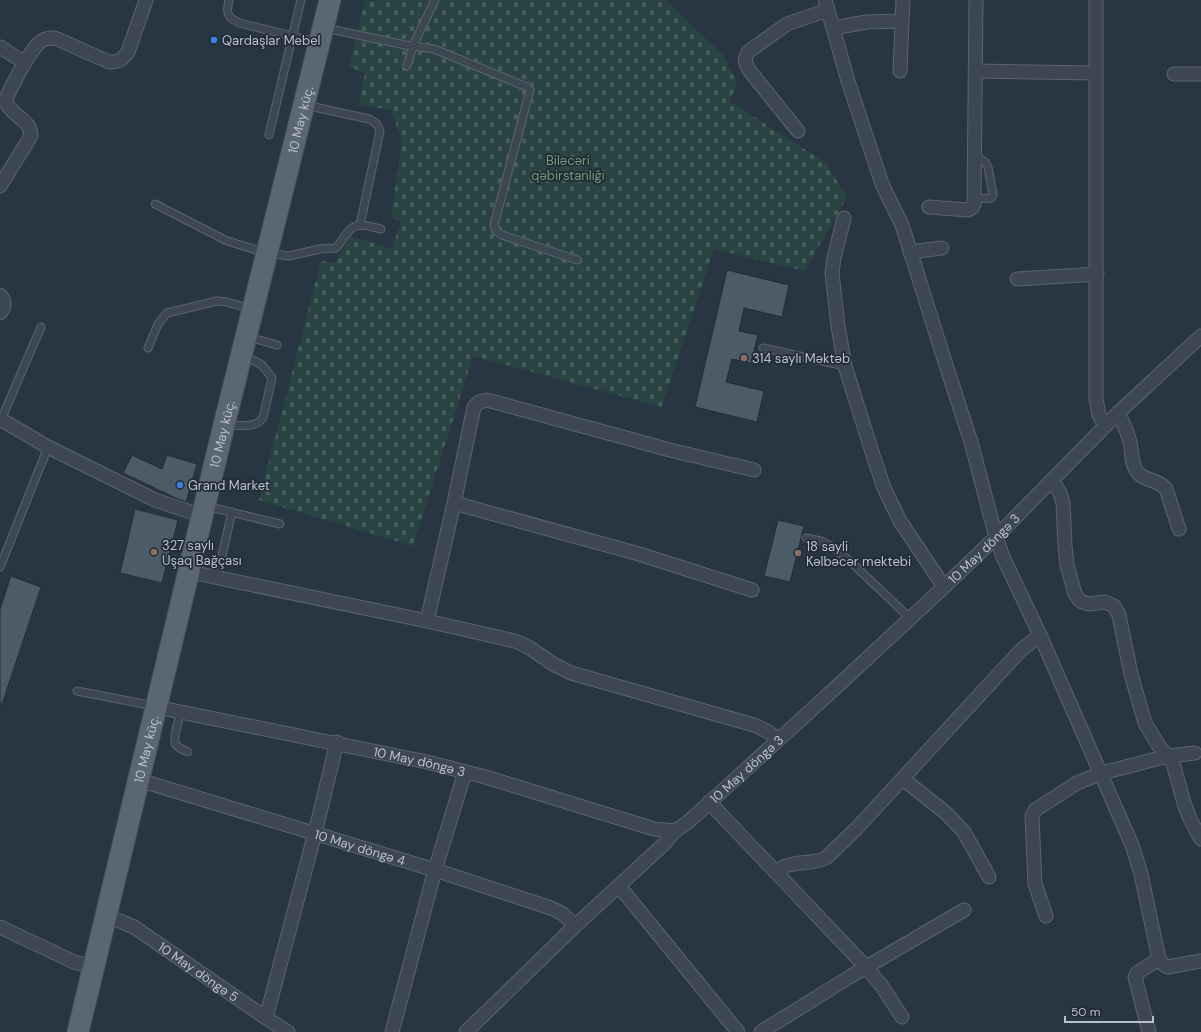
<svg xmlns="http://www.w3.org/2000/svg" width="1201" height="1032" viewBox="0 0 1201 1032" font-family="'DM Sans',sans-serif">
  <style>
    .cemetery { fill: url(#cemetery-stones) }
    .building { fill: #4c5b68; stroke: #232e39 }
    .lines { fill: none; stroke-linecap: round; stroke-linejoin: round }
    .lane-casing { stroke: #5a656f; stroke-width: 9 }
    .street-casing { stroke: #5a656f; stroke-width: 15 }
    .primary-casing { stroke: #46505b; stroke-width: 23 }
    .lane { stroke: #3c4752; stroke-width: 7 }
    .street { stroke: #3c4752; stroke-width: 13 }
    .primary { stroke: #5a6672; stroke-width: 21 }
    .shop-dot { fill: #3f7fe0; stroke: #212c38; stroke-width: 1.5 }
    .education-dot { fill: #8d6e63; stroke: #212c38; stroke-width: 1.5 }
    .labels { text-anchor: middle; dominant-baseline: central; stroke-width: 3.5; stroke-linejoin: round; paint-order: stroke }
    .poi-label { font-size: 13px; fill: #b9c2cc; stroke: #212c38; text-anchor: start }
    .street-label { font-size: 13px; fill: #b9c2cc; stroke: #212c38 }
    .park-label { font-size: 13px; fill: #719c77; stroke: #212c38 }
  </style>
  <defs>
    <pattern id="cemetery-stones" width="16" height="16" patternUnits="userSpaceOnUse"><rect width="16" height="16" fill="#2a4343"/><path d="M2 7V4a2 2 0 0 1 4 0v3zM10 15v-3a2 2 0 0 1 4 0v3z" fill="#475c5d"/></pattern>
  </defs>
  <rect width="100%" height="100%" fill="#283542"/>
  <!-- cemetery -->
  <path class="cemetery" d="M365 0 380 1V0H665L724 56 737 83 730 101 826 163 847 197 805 271 714 249 662 407 473 356 413 546 259 500 321 261 335 263 351 236 392 249 401 221 391 217 402 141 391 110 359 105 365 73 349 67Z"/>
  <!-- building -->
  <path class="building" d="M727 270 789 285 782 317 744 308 739 331 758 335 751 363 732 359 726 382 764 391 757 422 695 407Z
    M132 455 162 469 167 455 197 464 186 502 178 499 123 473Z
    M135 509 178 520 162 583 120 573Z
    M778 520 804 526 790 582 764 576Z
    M11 576 41 587 2 704H0V609Z"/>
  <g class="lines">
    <!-- lane casing -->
    <g class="lane-casing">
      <path id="lane" d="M229 0C226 13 227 17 239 23L317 42
        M325 28 405 45 434 49 527 87 530 90 494 225 496 231 502 235 577 260
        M407 66 413 46 435 0
        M305 105 369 119C375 122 378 124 380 131L360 225
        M269 135 301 0
        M974 199 991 198 993 195 988 167 985 162 975 156
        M155 204 225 240 237 244 267 253 289 256 320 249 336 248C341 243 344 235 350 230 358 221 371 227 381 229
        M248 337 277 345
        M148 348 158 324 167 313 217 301 227 302 251 309
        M763 348 845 366
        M1 420 41 327
        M226 425C239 425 254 429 263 418L272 378 262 365 244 355
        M205 506 280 524
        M806 538 821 541 833 547 854 565 910 618
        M0 567 48 447
        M217 577 232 512
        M77 691 154 706
        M181 712C179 719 172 739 176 745 179 748 184 750 188 752"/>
    </g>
    <!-- street casing -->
    <g class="street-casing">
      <g id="street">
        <path d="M825 0 848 81 882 184 902 225 945 362 971 442 996 537 1003 557 1040 635 1132 845 1141 874 1159 959 1163 964 1168 967 1201 961"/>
        <path d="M1096 0V399L1099 415 1105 425"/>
        <path d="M833 28 867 22 902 21 903 0"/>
        <path d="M0 47 25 63"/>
        <path d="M900 71 902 21"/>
        <path d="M976 71 1096 73"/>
        <path d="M1174 74H1201"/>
        <path d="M798 131 749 70C745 63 744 60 748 52L787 24 828 10"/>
        <path d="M0 186 31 136C31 119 12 117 5 101 11 87 29 52 40 42 45 38 49 38 55 38L109 62C119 62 122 60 128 52L146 0"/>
        <path d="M929 207 968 210 972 208 974 204 976 0"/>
        <path d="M844 218 834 258 832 273 838 326 845 366 872 452 884 488 900 521 944 587"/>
        <path d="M910 252 942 248"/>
        <path d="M1017 279 1097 274"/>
        <path d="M0 295C5 300 6 307 0 313"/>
        <path d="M1118 413C1123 422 1127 431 1130 442 1132 451 1131 464 1137 472 1145 482 1157 478 1166 489L1179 529"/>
        <path d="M0 419 48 447 155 500 203 516"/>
        <path d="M1052 480 1060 493 1063 503 1065 546 1067 565 1075 594 1080 601 1088 604 1105 602 1114 606 1119 615 1131 674 1145 723 1159 746 1173 763 1184 803 1190 819 1201 839"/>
        <path d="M454 503 639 554 752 590"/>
        <path d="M190 572 427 621 515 641 530 648 553 664 571 673 754 725 769 732 777 740"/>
        <path d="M427 621 454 503 474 407 479 402 487 400 670 450 754 470"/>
        <path id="s1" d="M156 707 427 762 489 778 654 829 675 831 687 823 831 692 944 587 996 537 1118 413 1201 336"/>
        <path d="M903 779 946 813 964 832 989 877"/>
        <path id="s2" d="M139 780 435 870 551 908 563 914 575 926"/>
        <path d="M709 802 866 967 881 985 902 1017"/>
        <path d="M775 872C780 869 784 866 789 865 802 861 816 864 827 857L857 828 1020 651 1040 635"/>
        <path d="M619 886 738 1032"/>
        <path d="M1046 916 1035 884 1032 816 1035 810 1077 783 1102 773 1168 756 1195 753"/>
        <path id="s3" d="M106 918 120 921 134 927 266 1018 288 1032"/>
        <path d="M0 927 74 962 95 968"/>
        <path d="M266 1018 315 833 337 742"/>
        <path d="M392 1032 435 870 465 772"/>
        <path d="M466 1032 575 926 664 844 675 831"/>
        <path d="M761 1032 851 976 964 910"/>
        <path d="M1149 1032 1135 977 1137 973 1159 959"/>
      </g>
    </g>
    <!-- primary casing -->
    <g class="primary-casing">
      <g id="primary">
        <path id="s4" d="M78 1032 224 425 330 0"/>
      </g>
    </g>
    <!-- lane -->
    <use href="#lane" class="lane"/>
    <!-- street -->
    <use href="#street" class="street"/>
    <!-- primary -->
    <use href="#primary" class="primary"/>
  </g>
  <!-- markers -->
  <g class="shop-dot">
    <circle cx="214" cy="40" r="4"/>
    <circle cx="180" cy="485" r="4"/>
  </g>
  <g class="education-dot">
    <circle cx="744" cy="358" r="4"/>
    <circle cx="154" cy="552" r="4"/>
    <circle cx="798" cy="553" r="4"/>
  </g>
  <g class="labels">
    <!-- poi labels -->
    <g class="poi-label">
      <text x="222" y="40">Qardaşlar Mebel</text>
      <text x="752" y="358">314 saylı Məktəb</text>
      <text x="188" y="485">Grand Market</text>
      <text x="162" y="545">327 saylı<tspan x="162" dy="15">Uşaq Bağçası</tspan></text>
      <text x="806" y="546">18 sayli<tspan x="806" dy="15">Kəlbəcər mektebi</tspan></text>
    </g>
    <!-- street labels -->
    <g class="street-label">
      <text stroke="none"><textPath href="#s4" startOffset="939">10 May küç.</textPath></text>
      <text stroke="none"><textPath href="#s4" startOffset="615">10 May küç.</textPath></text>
      <text stroke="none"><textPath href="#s1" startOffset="953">10 May döngə 3</textPath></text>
      <text stroke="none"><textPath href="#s4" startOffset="291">10 May küç.</textPath></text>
      <text stroke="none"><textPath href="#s1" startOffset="269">10 May döngə 3</textPath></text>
      <text stroke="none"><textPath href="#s1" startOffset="629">10 May döngə 3</textPath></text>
      <text stroke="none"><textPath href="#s2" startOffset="231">10 May döngə 4</textPath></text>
      <text stroke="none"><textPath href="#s3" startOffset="108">10 May döngə 5</textPath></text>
    </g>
    <!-- park labels -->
    <g class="park-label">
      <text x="568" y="160">Biləcəri<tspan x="568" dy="15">qəbirstanlığı</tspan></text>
    </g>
  </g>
  <!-- scale -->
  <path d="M1065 1016v6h88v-6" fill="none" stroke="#b9c2cc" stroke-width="2"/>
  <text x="1071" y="1016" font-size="12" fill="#b9c2cc" stroke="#212c38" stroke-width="3" paint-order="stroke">50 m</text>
</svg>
